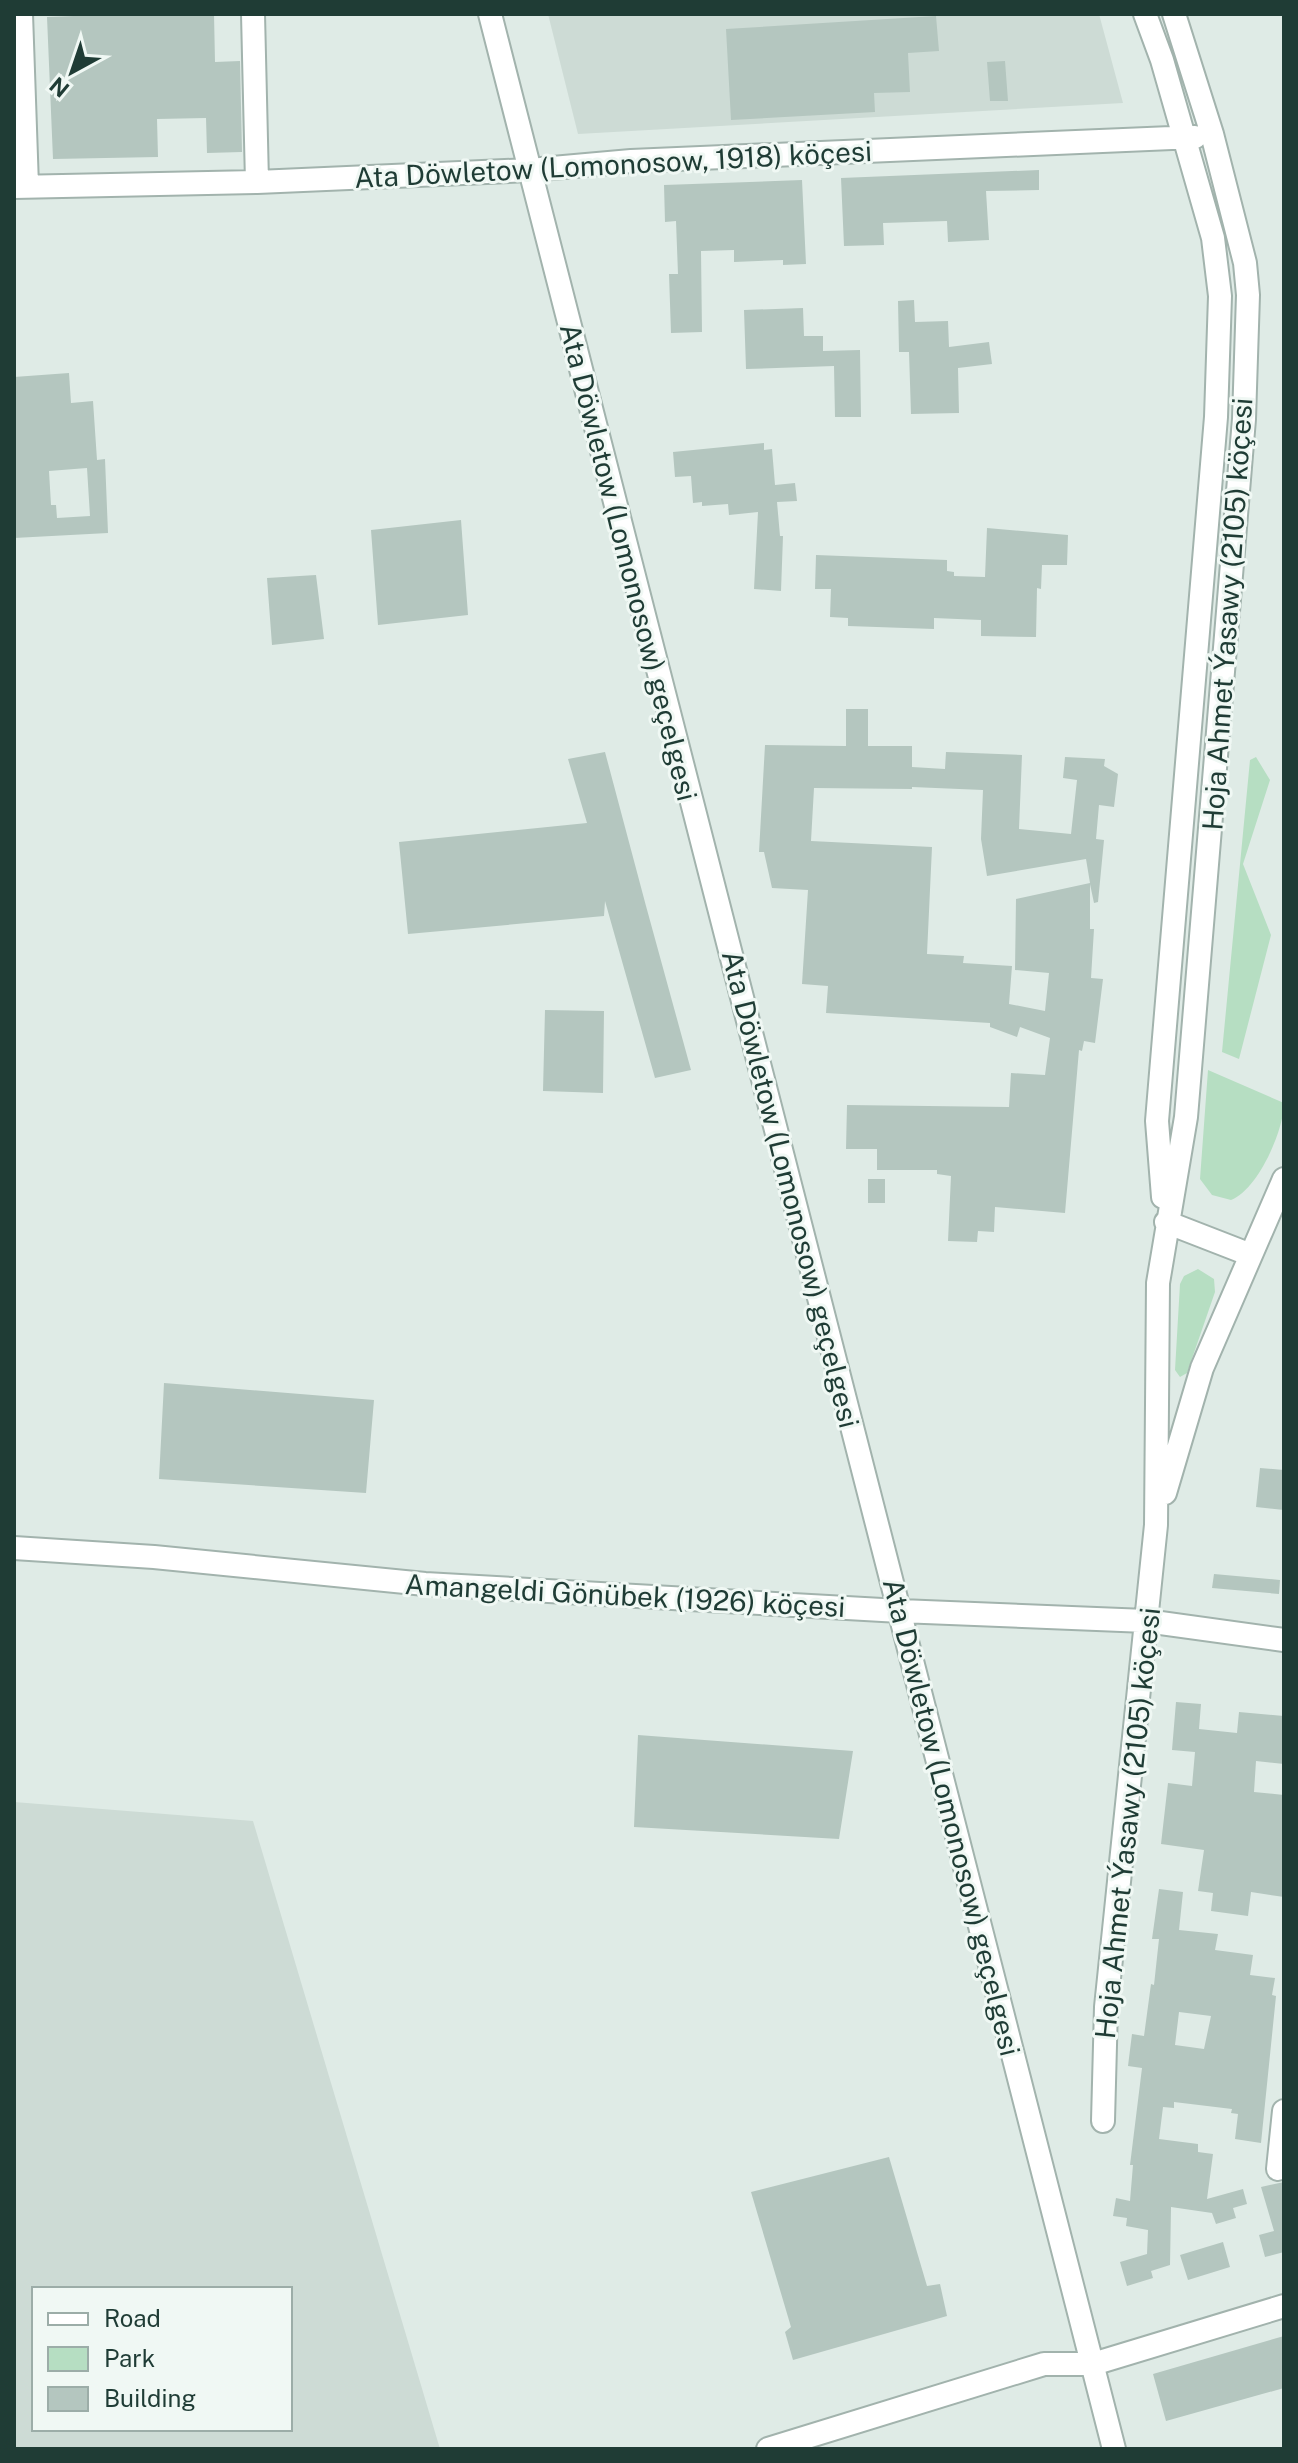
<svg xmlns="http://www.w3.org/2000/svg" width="1298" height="2463" viewBox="0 0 1298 2463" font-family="'Public Sans',sans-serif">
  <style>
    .built { fill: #cddbd5; fill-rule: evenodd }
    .green { fill: #b6dec2 }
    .building { fill: #b4c6bf; fill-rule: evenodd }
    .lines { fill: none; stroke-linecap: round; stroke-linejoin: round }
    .minor-casing { stroke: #a2b3ad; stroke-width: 26 }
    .minor { stroke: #fff; stroke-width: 22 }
    .labels { text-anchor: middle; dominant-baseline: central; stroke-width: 6; stroke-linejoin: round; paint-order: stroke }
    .street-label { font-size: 28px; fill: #1f3c35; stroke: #f0f8f4 }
  </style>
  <rect width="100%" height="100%" fill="#dfebe6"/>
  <!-- built -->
  <path class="built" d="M548 14H1099L1123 103 578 134Z
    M14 1802 253 1821 440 2449H14ZM34 2289H290V2429H34Z"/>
  <!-- green -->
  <path class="green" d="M1256 757 1270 780 1243 864 1271 935 1239 1059 1222 1052 1250 760Z
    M1208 1070 1284 1103C1284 1130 1258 1190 1231 1200L1212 1195 1200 1179Z
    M1198 1269 1214 1279 1215 1292 1187 1373 1180 1377 1175 1370 1180 1284 1184 1276Z"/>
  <!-- building -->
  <path class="building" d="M126 14H214L215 62 240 61 242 152 207 153 206 118 157 119 158 157 53 159 47 17Z
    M936 16 939 51 908 53 910 92 874 93 875 112 731 120 726 29Z
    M1005 61 1008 101H990L987 62Z
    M1039 170V190L986 191 989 240 948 242 947 221 883 223 884 245 844 246 841 178Z
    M802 180 806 264 783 265V260L734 262V250L701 251 702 332 671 333 669 274H678L676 221 665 222 664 185Z
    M914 300 915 322 948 321 949 347 989 342 992 364 958 368 959 413 911 414 909 352H899L898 301Z
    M803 308 804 336H823V351L860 350 861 417H835L834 366 746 369 744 310Z
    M69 373 71 403 93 401 97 460 105 459 108 533 14 538V377ZM87 468 90 516 57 518 56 505H51L49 471Z
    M764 443V450L772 449 775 485 795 483 797 501 777 502 780 536H783L781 591 754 589 758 512 729 515 728 504 702 506V502L693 503 691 476 675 477 673 452Z
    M461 520 468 615 378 625 371 530Z
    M987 528 1068 535 1067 565H1042L1041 589 1037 588 1036 637 981 636V620L934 618V629L848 626V618L830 617 831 589H815L816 555 947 560V571L954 572V576L985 577Z
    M316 575 324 639 272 645 267 578Z
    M846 709H868V746H912V767L945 769 946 752 1022 755 1019 829 1071 834 1077 780 1063 778 1065 757 1105 759 1104 766 1118 774 1114 807 1099 805 1096 839 1104 840 1098 902 1094 903 1090 884V929H1094L1091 978 1103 979 1095 1043 1084 1041 1082 1051 1079 1050 1065 1213 995 1207 994 1232 978 1231 977 1242 948 1241 951 1176 937 1174V1170H877V1149H846L847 1105 1009 1107 1011 1073 1045 1075 1050 1038 1020 1027 1017 1037 990 1027V1023L826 1013 828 986 802 984 808 890 772 888 764 852H759L765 745 846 746ZM912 787 983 790 981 839 987 876 1086 859 1090 883 1016 899 1015 970 1049 973 1045 1011 1009 1004 1012 966 963 963 964 956 927 954 932 847 811 841 814 788 912 789Z
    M605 752 646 906 691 1070 655 1078 605 901 604 916 408 934 399 842 587 823 568 759Z
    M545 1010 604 1011 603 1093 543 1091Z
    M868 1179H885V1203H868Z
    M164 1383 374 1400 366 1493 159 1479Z
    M1260 1468 1284 1470V1510L1256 1507Z
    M1214 1574 1280 1580 1279 1594 1212 1588Z
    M1176 1702 1201 1704 1199 1729 1237 1733 1239 1712 1284 1716V1764L1256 1761 1254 1792 1284 1795V1897L1251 1892 1248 1916 1211 1911 1213 1893 1198 1891 1204 1850 1161 1844 1168 1783 1192 1786 1195 1752 1172 1750Z
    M638 1735 853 1751 839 1839 634 1827Z
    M1159 1889 1183 1892 1179 1930 1218 1934 1215 1950 1253 1955 1250 1975 1275 1978 1272 1995 1276 1996 1261 2143 1235 2139 1238 2114 1231 2113 1232 2109 1174 2102V2108L1163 2107 1159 2139 1198 2144V2152L1213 2154 1207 2199 1243 2189 1247 2204 1233 2208 1236 2218 1216 2224 1212 2213 1171 2207 1170 2265 1151 2271 1153 2278 1127 2286 1120 2262 1147 2254 1148 2230 1126 2226 1127 2218 1113 2216 1116 2198 1130 2201 1133 2165H1130L1142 2068 1128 2066 1132 2034 1144 2036 1151 1984 1154 1985 1159 1939H1152ZM1179 2012 1211 2016 1204 2049 1175 2045Z
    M889 2157 927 2286 940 2284 947 2316 793 2360 785 2332 791 2327 751 2192Z
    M1284 2182V2252L1265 2257 1259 2235 1274 2231 1261 2187Z
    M1223 2242 1230 2267 1188 2280 1180 2255Z
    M1284 2336V2388L1166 2421 1153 2374Z"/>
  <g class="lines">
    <!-- minor casing -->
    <g class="minor-casing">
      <path id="minor" d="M21 14 27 186
        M253 14 257 182
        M490 14 1114 2449
        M1145 14 1162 60 1213 238 1220 296 1216 417 1157 1121 1163 1197
        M14 187 257 182 530 170 631 161 1195 137
        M1166 1222 1251 1255
        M1165 1493 1202 1368 1284 1179
        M14 1548 154 1557 425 1584 900 1611 1146 1621 1284 1640
        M1103 2121 1106 2007 1156 1525 1158 1283 1186 1117 1244 419 1248 295 1245 263 1212 134 1174 14
        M1278 2169 1284 2111
        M768 2449 1044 2364H1093L1284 2306"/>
    </g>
    <!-- minor -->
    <use href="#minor" class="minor"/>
  </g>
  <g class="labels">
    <!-- street labels -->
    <g class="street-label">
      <text transform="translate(613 164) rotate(-3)">Ata Döwletow (Lomonosow, 1918) köçesi</text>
      <text transform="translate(629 562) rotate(76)">Ata Döwletow (Lomonosow) geçelgesi</text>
      <text transform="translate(1227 614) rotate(-86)">Hoja Ahmet Ýasawy (2105) köçesi</text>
      <text transform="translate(791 1189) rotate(76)">Ata Döwletow (Lomonosow) geçelgesi</text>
      <text transform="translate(625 1595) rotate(3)">Amangeldi Gönübek (1926) köçesi</text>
      <text transform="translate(952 1817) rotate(76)">Ata Döwletow (Lomonosow) geçelgesi</text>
      <text transform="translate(1127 1823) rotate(-84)">Hoja Ahmet Ýasawy (2105) köçesi</text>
    </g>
  </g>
  <!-- border -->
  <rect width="1298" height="2463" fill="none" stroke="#1f3c35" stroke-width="32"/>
  <!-- legend -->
  <rect x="32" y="2287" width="260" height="144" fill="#f0f8f4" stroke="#9cada8" stroke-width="2"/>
  <rect x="48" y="2313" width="40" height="12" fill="#ffffff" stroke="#9cada8" stroke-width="2"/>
  <text x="104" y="2327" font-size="24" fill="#1f3c35">Road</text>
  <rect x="48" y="2347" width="40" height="24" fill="#b6dec2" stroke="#9cada8" stroke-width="2"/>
  <text x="104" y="2367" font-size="24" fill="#1f3c35">Park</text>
  <rect x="48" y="2387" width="40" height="24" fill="#b4c6bf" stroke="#9cada8" stroke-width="2"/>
  <text x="104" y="2407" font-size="24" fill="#1f3c35">Building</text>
  <!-- north arrow -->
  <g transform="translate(72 72) rotate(220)" stroke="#f0f8f4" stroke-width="6" paint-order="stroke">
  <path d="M0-6L14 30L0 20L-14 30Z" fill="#1f3c35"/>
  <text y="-12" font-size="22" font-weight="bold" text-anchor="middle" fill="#1f3c35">N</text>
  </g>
</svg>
